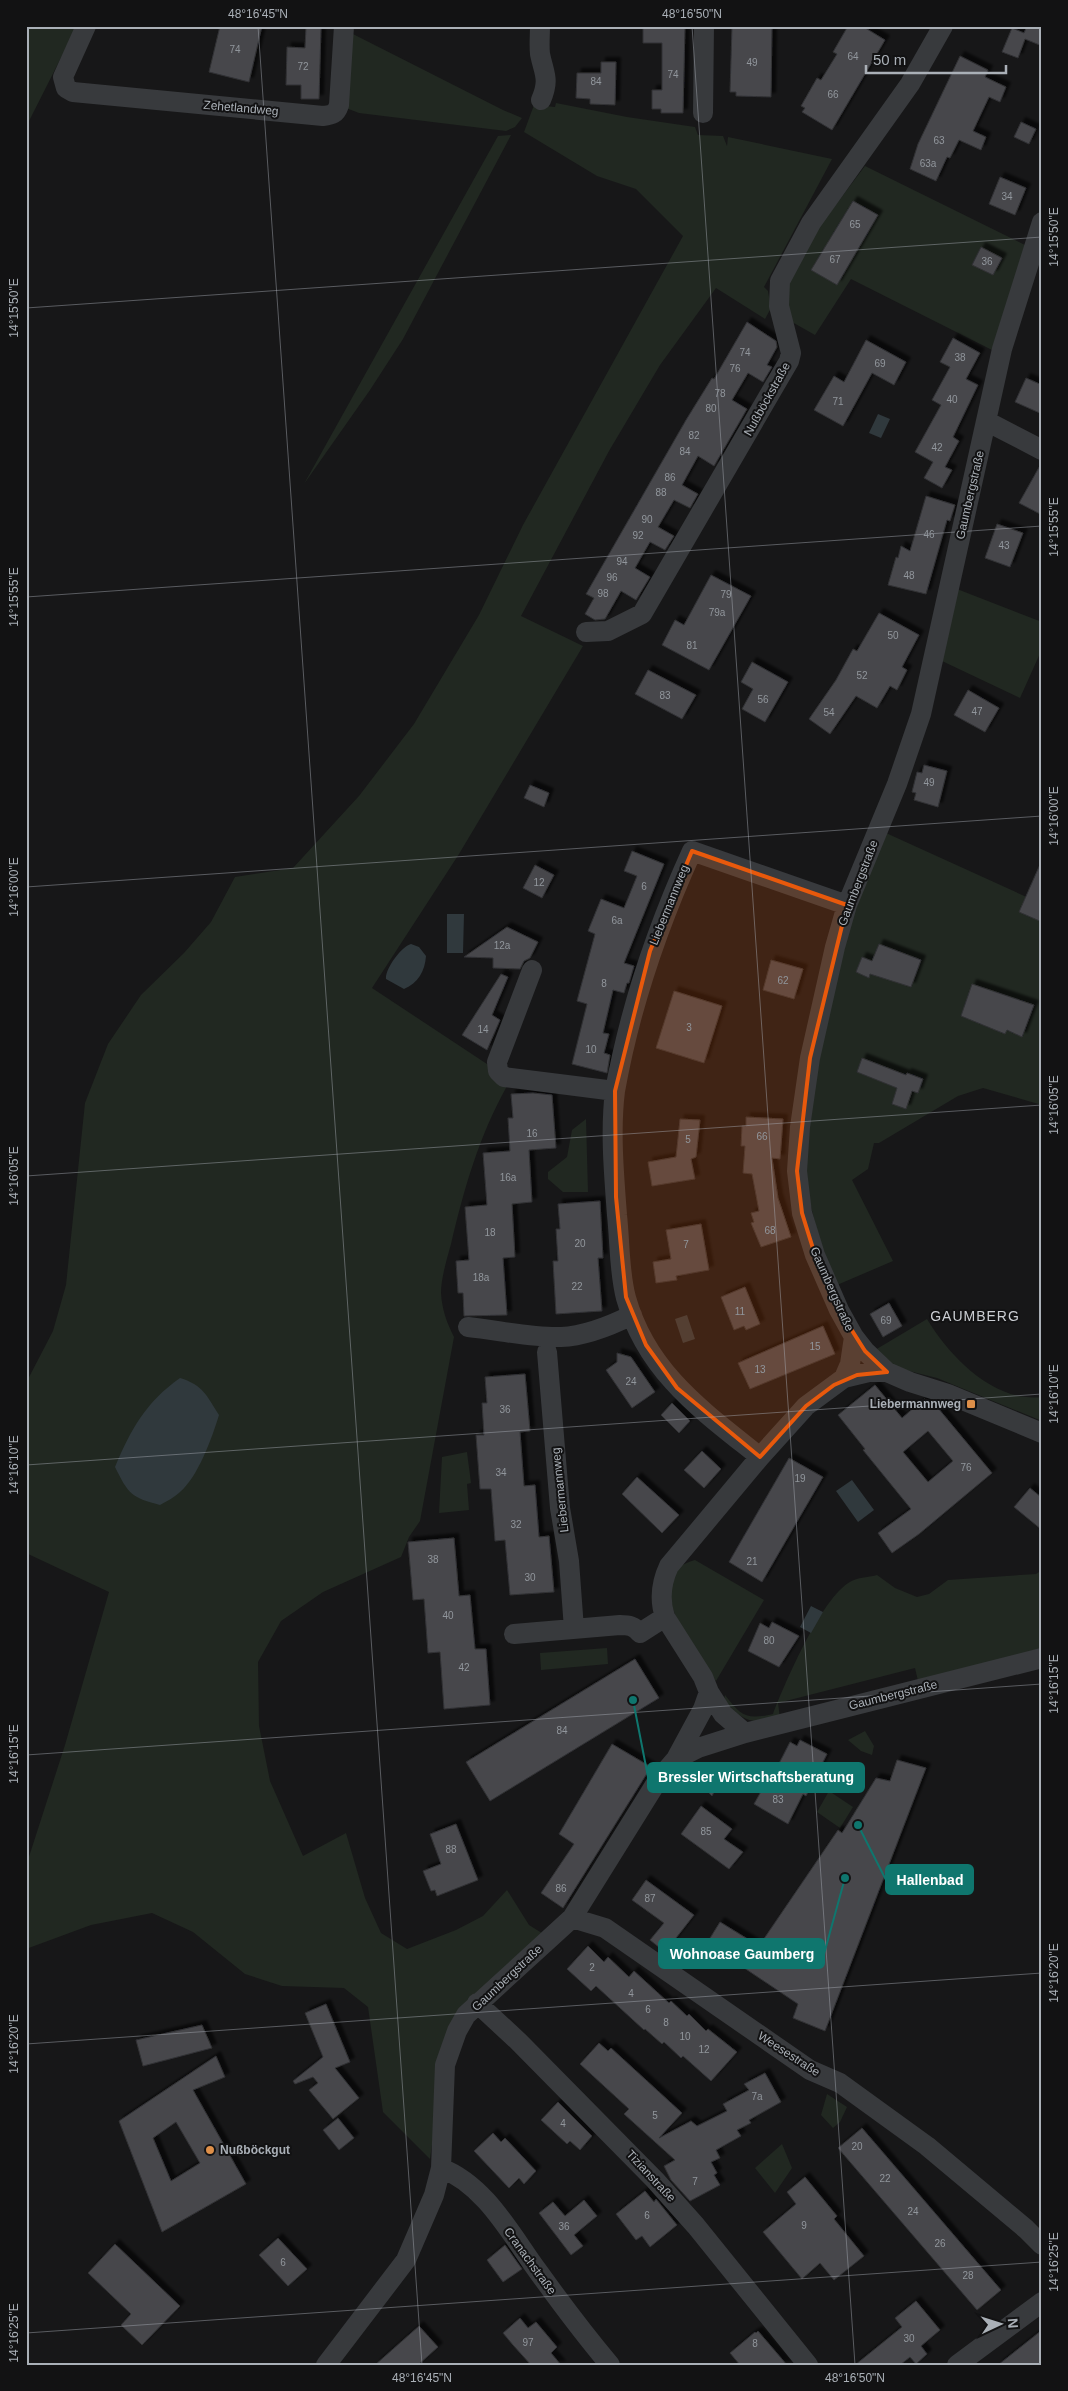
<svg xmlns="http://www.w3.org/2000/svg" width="1068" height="2391" viewBox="0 0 1068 2391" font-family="Arial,sans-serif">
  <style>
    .green { fill: #212821 }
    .water { fill: #30393d }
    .building { fill: #46474b; stroke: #313134; fill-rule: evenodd; filter: url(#shadow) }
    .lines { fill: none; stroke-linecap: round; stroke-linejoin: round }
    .minor { stroke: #383a3d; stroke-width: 20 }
    .marked { fill: #e8590c; fill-opacity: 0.2; stroke: #e8590c; stroke-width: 4; stroke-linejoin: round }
    .ticks { fill: none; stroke: #aab0b7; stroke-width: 1; stroke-opacity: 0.45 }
    .poi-dot { fill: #dd8f49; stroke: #121213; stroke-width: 2 }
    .labels { text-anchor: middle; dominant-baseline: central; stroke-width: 4; stroke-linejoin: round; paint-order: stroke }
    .number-label { font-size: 10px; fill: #91969c }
    .street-label { font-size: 12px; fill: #aab0b7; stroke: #121213 }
    .poi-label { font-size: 12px; font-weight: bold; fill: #aab0b7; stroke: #121213; text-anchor: end }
    .neighbourhood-label { font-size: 14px; letter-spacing: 1px; fill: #cbced3; stroke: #121213 }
    .leader { fill: none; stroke: #0f766e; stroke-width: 2 }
    .callout-dot { fill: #0f766e; stroke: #121213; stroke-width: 2 }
    .callout { fill: #0f766e; stroke: #0f766e; stroke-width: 2 }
    .callout-label { font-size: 14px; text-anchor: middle; font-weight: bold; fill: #fff }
    .neatline { fill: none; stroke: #aab0b7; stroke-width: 2 }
    .ticks-label { font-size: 12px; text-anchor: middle; fill: #aab0b7 }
  </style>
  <defs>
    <filter id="shadow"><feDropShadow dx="4.5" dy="-4.5" stdDeviation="1" flood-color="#0009"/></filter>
  </defs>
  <rect width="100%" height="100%" fill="#171718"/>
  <!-- green -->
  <path class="green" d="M26 26H77L26 127Z
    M347 31 503 110 522 118 515 127 506 131 359 113 346 108Z
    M556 103 627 117 695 127 698 135 723 136 727 146 728 137 832 159 764 287 768 291 771 308 765 319 716 288 660 365 609 451 521 616 583 646 459 854 372 988 490 1066 507 1086C479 1136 464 1189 451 1244 447 1259 441 1278 441 1293 442 1310 447 1323 454 1337L420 1521 409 1537 401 1557 323 1592 281 1621 258 1662 259 1726 270 1781 303 1856 346 1833 365 1898 381 1933 407 1949 456 1930 483 1916 507 1890 529 1925 545 1935 477 1997 443 2066 430 2159 383 2112 368 2007 344 1988 282 1986 245 1974 193 1932 152 1913 91 1925 26 1949 27 1863 65 1745 109 1592 26 1553V1383L53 1331 66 1285 85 1103 108 1044 141 995 184 953 211 922 235 877 293 868 359 796 414 724 479 615 523 525 683 236 636 189 597 176 524 132 534 105 555 107Z
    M511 135 403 339 370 390 304 484 498 136Z
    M865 166 1025 245 992 350 851 279 815 335 792 322 790 318 787 284 819 227Z
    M957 589 1042 622V649L1020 698 942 661Z
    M886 833 1042 904V1105L983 1088 958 1096 879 1143H874L868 1169 852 1180 893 1261 837 1285C822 1248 809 1212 806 1172 804 1147 809 1120 813 1096 822 1034 837 971 855 911 863 885 875 859 886 833Z
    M586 1119 588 1192H563L548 1179V1172L567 1157 572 1130Z
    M927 1319C949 1356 994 1403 1042 1397V1421L937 1378 893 1367 875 1350Z
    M467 1452 471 1483 467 1484 469 1510 439 1513 442 1457Z
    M695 1560 764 1600 716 1681C698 1654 634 1576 695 1560Z
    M1042 1570V1651L918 1681 915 1668 778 1703 780 1718C752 1724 744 1723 724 1700L725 1695C741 1716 746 1720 773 1714 785 1683 824 1591 854 1580 861 1577 870 1577 877 1575L895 1588 917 1597 929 1594 948 1580 1036 1574Z
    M607 1648 608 1664 541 1670 540 1653Z
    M865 1731 874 1746 872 1755 861 1751 848 1740Z
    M829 1791 853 1807 840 1828 817 1812Z
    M827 2094 847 2107 840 2122 833 2128 821 2115Z
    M782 2144 792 2168 775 2193 755 2168Z"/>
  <!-- water -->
  <path class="water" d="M878 414 890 419 881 438 869 433Z
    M447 914H464L463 953H447Z
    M411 944 419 947 426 956C425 971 418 983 404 989L386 979C385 969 401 947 411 944Z
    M687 1315 695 1339 683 1343 675 1319Z
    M180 1378C203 1385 207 1396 219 1415 212 1438 198 1477 180 1492 175 1497 167 1501 160 1505 131 1497 129 1495 115 1467 131 1429 146 1402 180 1378Z
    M852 1480 874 1510 858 1522 836 1491Z
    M811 1606 823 1612 811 1633 800 1627Z"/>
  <!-- building -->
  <path class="building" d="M220 26H262L249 82 209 72Z
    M643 26H685L683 113H661V109H652V90H662V43H643Z
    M772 26 771 97 736 96V92H730L732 27Z
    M848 26H862L885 40 832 130 802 112 805 108 801 106 817 78 821 80 837 54 833 52Z
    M1027 26H1042V46L1025 39 1018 58 1002 52 1012 28 1024 33Z
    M306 27 321 28 319 99H301V85H286L287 47 305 48Z
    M960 56 988 70 985 77 1006 87 1000 102 989 97 973 131 986 137 981 150 959 140 950 158 947 157 936 181 910 169 918 144Z
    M601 62H616L615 105 590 104V99L576 98 577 73H601Z
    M1021 122 1036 129 1029 144 1014 137Z
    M1000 177 1026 188 1015 215 989 204Z
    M853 201 878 215 837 285 811 270Z
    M981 247 1002 258 993 275 972 265Z
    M747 322 776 341 777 347 767 365 772 367 763 382 748 373 732 400 747 409 714 466 698 456 682 485 698 494 690 508 674 500 658 527 674 536 665 550 650 542 635 568 650 577 636 600 621 591 605 619 595 620 585 614 594 598 586 594 686 420 712 378 714 379Z
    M953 338 980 353 966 379 978 385 953 437 959 441 945 467 952 470 942 488 924 478 933 462 915 452 941 405 932 400 950 367 940 362Z
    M866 340 906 362 894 385 872 373 843 426 814 410 834 376 844 382Z
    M1026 378 1042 385V414L1015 402Z
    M1042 462V515L1019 503Z
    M926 496 955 505 950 521 947 520 926 594 888 585 896 557 898 558 901 546 910 551Z
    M997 524 1023 533 1010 567 985 558Z
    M711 575 751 596 709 670 662 645 675 620 684 625Z
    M879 613 919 635 902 667 907 670 897 690 890 686 877 708 856 696 830 734 809 719 836 680 853 649 857 651Z
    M752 662 788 682 765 722 742 709 753 689 741 682Z
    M648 670 696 695 682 719 635 694Z
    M968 690 999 708 985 732 954 715Z
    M924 765 947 771 938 807 914 800 916 793 912 792 917 772 922 773Z
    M530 785 549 793 544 807 524 798Z
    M632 851 664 864 624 963 634 966 629 983H627L624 993 613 990 603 1033 609 1034 604 1053 610 1055 607 1073 572 1064 587 1004 577 1001 595 934 588 931 601 899 624 908 637 876 624 871Z
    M1042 860V922L1019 912Z
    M535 865 554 875 542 898 523 888Z
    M507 927 538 942 530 958 524 961 520 969 493 968V958L464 957Z
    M879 944 921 960 911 987 870 974 869 978 856 972 862 957 872 961Z
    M771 960 803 969 794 999 763 990Z
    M501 974 508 977 492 1015 500 1020 487 1050 462 1035Z
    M972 984 1034 1005 1022 1037 1007 1030 1005 1034 961 1016Z
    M674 991 722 1006 704 1063 656 1048Z
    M862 1058 906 1075 907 1073 923 1079 918 1093 912 1091 906 1109 892 1104 897 1088 857 1072Z
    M533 1093 552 1095 556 1148 529 1150 532 1202 512 1204 515 1257 503 1258 507 1315 464 1316 463 1293H458L456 1261 469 1260 465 1207 487 1205 483 1153 510 1151 508 1118H513L511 1094Z
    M746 1117 783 1119 780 1159 772 1158 778 1198 791 1237 761 1247 751 1223 754 1222 751 1213 759 1211 752 1174 743 1173 745 1146H741L742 1126H746Z
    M680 1119 700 1120 696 1157 691 1159 695 1179 652 1186 648 1162 676 1157Z
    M600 1201 603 1258H598L602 1311 556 1314 553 1261H558L556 1229H560L558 1204Z
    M701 1224 709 1270 676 1276 677 1280 656 1283 653 1262 671 1259 666 1230Z
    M745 1287 760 1324 746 1330 744 1326 734 1330 721 1297Z
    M889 1303 902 1326 883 1337 870 1314Z
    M823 1326 835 1354 750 1389 738 1363Z
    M617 1353 631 1357 655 1392 632 1408 606 1370 617 1362Z
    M525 1374 530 1431 520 1432 524 1486 535 1485 539 1537 549 1536 554 1592 510 1595 505 1540 495 1541 491 1489H480L476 1435H484L482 1403H487L485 1377Z
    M875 1385 902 1418 924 1399 933 1402 992 1473 919 1534 892 1553 878 1533 911 1509 863 1450 865 1449 838 1415ZM928 1431 953 1461 928 1482 903 1452Z
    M672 1403 690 1421 679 1433 661 1415Z
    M702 1451 721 1469 704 1488 684 1470Z
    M789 1458 823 1477 762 1582 729 1562Z
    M637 1477 679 1515 662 1533 622 1494Z
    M1030 1488 1042 1498V1530L1014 1507Z
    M454 1538 459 1596 470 1595 475 1649H486L490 1705 444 1709 440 1652 428 1653 424 1599 413 1600 408 1542Z
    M772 1622 799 1636 779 1667 748 1651 760 1623 769 1628Z
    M635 1659 659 1698 490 1801 466 1762Z
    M800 1740 827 1754 806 1796 803 1794 788 1824 754 1804 763 1788 766 1789 790 1742 797 1746Z
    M612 1744 651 1767 563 1908 541 1893 574 1844 559 1834Z
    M897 1760 926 1768 825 2031 793 2018 798 2004 707 1943 720 1922 759 1946 838 1830 842 1833 876 1778 890 1781Z
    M708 1769 722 1776 712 1796 697 1781Z
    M701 1806 732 1829 724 1839 743 1852 729 1869 681 1834Z
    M456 1824 478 1880 437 1896 435 1890 431 1891 423 1871 441 1864 430 1834Z
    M646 1880 694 1915 665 1952 650 1940 664 1923 632 1900Z
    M588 1946 604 1962 608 1957 629 1977 634 1971 669 2003 671 2001 687 2016 689 2014 706 2031 708 2029 737 2052 711 2081 683 2056 681 2058 664 2042 662 2044 645 2029 644 2030 596 1986 591 1991 567 1969Z
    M326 2004 350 2062 335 2068 359 2098 333 2119 309 2090 318 2083 313 2077 295 2084 293 2081 323 2057 305 2013Z
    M202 2025 212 2048 143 2066 136 2040Z
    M599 2043 608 2051 611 2048 682 2113 659 2138 691 2121 697 2126 727 2111 723 2104 749 2090 744 2084 765 2073 781 2102 749 2120 751 2123 737 2130 741 2136 716 2150 720 2158 711 2162 717 2173 714 2175 720 2185 690 2201 671 2180 664 2166 675 2160 624 2114 629 2109 580 2064Z
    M216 2056 225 2077 193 2090 246 2184 162 2232 119 2121ZM176 2122 200 2163 171 2181 153 2138Z
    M558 2102 592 2136 580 2150 570 2141 567 2144 541 2120Z
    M338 2118 354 2138 339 2150 323 2130Z
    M862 2128 1001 2290 977 2310 838 2148Z
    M493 2133 501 2142 505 2138 536 2171 524 2184 519 2178 509 2188 474 2151Z
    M805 2177 837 2216 834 2219 864 2256 834 2280 820 2263 802 2279 763 2232 796 2204 787 2192Z
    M645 2191 654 2202 656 2199 677 2225 650 2247 642 2236 636 2240 616 2214Z
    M584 2200 597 2216 574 2235 583 2246 571 2255 539 2213 553 2202 565 2216Z
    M278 2238 307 2269 288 2286 259 2255Z
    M115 2244 180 2306 142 2345 121 2325 131 2314 88 2273Z
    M505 2245 522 2269 503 2282 487 2260Z
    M916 2301 940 2330 921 2346 927 2354 916 2364 910 2357 900 2365H855L902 2327 895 2318Z
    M520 2318 528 2328 536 2322 557 2347 551 2353 561 2365H531L513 2345 503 2333Z
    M419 2326 438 2347 418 2365H375Z
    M1042 2330V2365H998Z
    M758 2331 787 2365H740L730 2353 755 2332 756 2333Z"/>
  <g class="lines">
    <!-- minor -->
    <path class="minor" d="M86 26 63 77 66 88 73 92 323 116C332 115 336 114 339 105L344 26
      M540 26C540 35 539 45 540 54 544 74 550 79 541 100
      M703 113 704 26
      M1042 222 1002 349 921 714 897 784 847 905 835 947 810 1058 800 1127 797 1171 802 1213 815 1255 839 1310 854 1337 865 1351 887 1372 910 1382 948 1394 1042 1433
      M986 421 1042 450
      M586 632 608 631 642 614 789 361 791 353 779 306 780 281 811 223 910 84 943 26
      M532 970 497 1062 498 1071 504 1077 615 1091
      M468 1327C498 1330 531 1338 561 1337 586 1336 610 1326 632 1315
      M547 1352 560 1508 569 1561 574 1629
      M844 1378 850 1364 854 1337
      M760 1457C704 1412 647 1373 626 1298 619 1272 620 1242 617 1215 614 1175 610 1131 615 1091 630 1007 657 928 692 851L847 905
      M514 1634 620 1625C629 1625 634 1626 640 1633L665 1617
      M709 1692 723 1714 745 1733
      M676 1759 703 1709 709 1692 703 1677 665 1617C659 1599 661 1583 669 1566L760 1457 806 1406 844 1378 869 1372H887
      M572 1918 605 1928 810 2070 840 2083 927 2146 1026 2229 1042 2245
      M477 2003 518 2041 655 2180 696 2226 808 2365
      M441 2168C485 2185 510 2233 537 2270 560 2302 584 2334 610 2365
      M326 2365 406 2260 434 2195 441 2168 445 2065 457 2031 466 2015 572 1918 658 1780 676 1759 698 1748 745 1733 1042 1658
      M957 2365 1042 2302"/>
  </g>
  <!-- marked area -->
  <path class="marked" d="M692 851 847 905 810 1058 797 1171 802 1213 815 1255 839 1310 865 1351 887 1372 857 1375 834 1385 806 1406 760 1457 677 1388 646 1345 626 1297 616 1197 615 1091 650 951Z"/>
  <!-- ticks -->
  <path class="ticks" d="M258 26 422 2365M692 26 855 2365M26 308 1042 237M26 597 1042 526M26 887 1042 816M26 1176 1042 1105M26 1465 1042 1394M26 1755 1042 1684M26 2044 1042 1973M26 2333 1042 2262"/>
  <!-- markers -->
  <g class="poi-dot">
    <rect x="966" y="1399" width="10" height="10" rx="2.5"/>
    <circle cx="210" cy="2150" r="5"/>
  </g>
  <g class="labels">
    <!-- number labels -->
    <g class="number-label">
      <text x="235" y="49">74</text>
      <text x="853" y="56">64</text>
      <text x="752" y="62">49</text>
      <text x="303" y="66">72</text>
      <text x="673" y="74">74</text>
      <text x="596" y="81">84</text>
      <text x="833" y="94">66</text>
      <text x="939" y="140">63</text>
      <text x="928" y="163">63a</text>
      <text x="1007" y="196">34</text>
      <text x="855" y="224">65</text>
      <text x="835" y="259">67</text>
      <text x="987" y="261">36</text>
      <text x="745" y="352">74</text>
      <text x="960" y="357">38</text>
      <text x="880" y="363">69</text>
      <text x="735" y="368">76</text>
      <text x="720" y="393">78</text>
      <text x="952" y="399">40</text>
      <text x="838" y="401">71</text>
      <text x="711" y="408">80</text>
      <text x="694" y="435">82</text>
      <text x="937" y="447">42</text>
      <text x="685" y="451">84</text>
      <text x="670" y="477">86</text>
      <text x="661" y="492">88</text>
      <text x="647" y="519">90</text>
      <text x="929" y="534">46</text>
      <text x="638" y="535">92</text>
      <text x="1004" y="545">43</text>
      <text x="622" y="561">94</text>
      <text x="909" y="575">48</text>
      <text x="612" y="577">96</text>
      <text x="603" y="593">98</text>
      <text x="726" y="594">79</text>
      <text x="717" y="612">79a</text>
      <text x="893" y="635">50</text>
      <text x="692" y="645">81</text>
      <text x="862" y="675">52</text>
      <text x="665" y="695">83</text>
      <text x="763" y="699">56</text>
      <text x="977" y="711">47</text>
      <text x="829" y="712">54</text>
      <text x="929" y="782">49</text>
      <text x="539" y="882">12</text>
      <text x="644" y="886">6</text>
      <text x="617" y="920">6a</text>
      <text x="502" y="945">12a</text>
      <text x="783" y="980">62</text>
      <text x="604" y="983">8</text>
      <text x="689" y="1027">3</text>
      <text x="483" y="1029">14</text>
      <text x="591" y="1049">10</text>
      <text x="532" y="1133">16</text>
      <text x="762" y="1136">66</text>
      <text x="688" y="1139">5</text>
      <text x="508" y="1177">16a</text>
      <text x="770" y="1230">68</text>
      <text x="490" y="1232">18</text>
      <text x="580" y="1243">20</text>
      <text x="686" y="1244">7</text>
      <text x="481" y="1277">18a</text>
      <text x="577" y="1286">22</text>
      <text x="740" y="1311">11</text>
      <text x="886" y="1320">69</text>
      <text x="815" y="1346">15</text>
      <text x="760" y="1369">13</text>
      <text x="631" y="1381">24</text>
      <text x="505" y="1409">36</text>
      <text x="966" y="1467">76</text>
      <text x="501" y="1472">34</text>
      <text x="800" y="1478">19</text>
      <text x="516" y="1524">32</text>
      <text x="433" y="1559">38</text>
      <text x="752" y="1561">21</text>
      <text x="530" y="1577">30</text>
      <text x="448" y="1615">40</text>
      <text x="769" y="1640">80</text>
      <text x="464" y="1667">42</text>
      <text x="562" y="1730">84</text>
      <text x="778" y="1799">83</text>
      <text x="706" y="1831">85</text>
      <text x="451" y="1849">88</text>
      <text x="561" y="1888">86</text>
      <text x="650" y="1898">87</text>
      <text x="592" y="1967">2</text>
      <text x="631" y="1993">4</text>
      <text x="648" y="2009">6</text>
      <text x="666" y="2022">8</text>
      <text x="685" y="2036">10</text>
      <text x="704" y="2049">12</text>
      <text x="757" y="2096">7a</text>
      <text x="655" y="2115">5</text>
      <text x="563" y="2123">4</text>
      <text x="857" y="2146">20</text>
      <text x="885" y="2178">22</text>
      <text x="695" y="2181">7</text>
      <text x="913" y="2211">24</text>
      <text x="647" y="2215">6</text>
      <text x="804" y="2225">9</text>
      <text x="564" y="2226">36</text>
      <text x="940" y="2243">26</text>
      <text x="283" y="2262">6</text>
      <text x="968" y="2275">28</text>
      <text x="909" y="2338">30</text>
      <text x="528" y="2342">97</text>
      <text x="755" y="2343">8</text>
    </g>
    <!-- street labels -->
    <g class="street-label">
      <text transform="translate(241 108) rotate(5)">Zehetlandweg</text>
      <text transform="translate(767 399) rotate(-61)">Nußböckstraße</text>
      <text transform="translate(970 495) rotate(-77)">Gaumbergstraße</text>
      <text transform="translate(858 883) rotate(-69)">Gaumbergstraße</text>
      <text transform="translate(669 905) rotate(-68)">Liebermannweg</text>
      <text transform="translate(832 1289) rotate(66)">Gaumbergstraße</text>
      <text transform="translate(560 1490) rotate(-96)">Liebermannweg</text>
      <text transform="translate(893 1695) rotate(-14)">Gaumbergstraße</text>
      <text transform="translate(507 1978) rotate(-43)">Gaumbergstraße</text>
      <text transform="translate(789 2054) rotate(33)">Weesestraße</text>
      <text transform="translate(651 2176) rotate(47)">Tizianstraße</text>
      <text transform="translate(530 2261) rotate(54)">Cranachstraße</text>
    </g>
    <!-- poi labels -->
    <g class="poi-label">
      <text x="961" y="1404">Liebermannweg</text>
      <text x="220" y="2150" text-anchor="start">Nußböckgut</text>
    </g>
    <!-- neighbourhood labels -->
    <g class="neighbourhood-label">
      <text x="975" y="1316">GAUMBERG</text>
    </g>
  </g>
  <!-- callouts -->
  <path class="leader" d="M633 1700L648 1777M858 1825L886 1880M845 1878L824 1954"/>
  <g class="callout-dot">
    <circle cx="633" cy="1700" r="5"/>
    <circle cx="858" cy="1825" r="5"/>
    <circle cx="845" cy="1878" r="5"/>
  </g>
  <g class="callout">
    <rect x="648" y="1763" width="216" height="29" rx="5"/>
    <rect x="886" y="1865" width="87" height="29" rx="5"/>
    <rect x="659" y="1939" width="165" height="29" rx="5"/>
  </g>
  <g class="callout-label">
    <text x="756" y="1782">Bressler Wirtschaftsberatung</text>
    <text x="930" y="1885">Hallenbad</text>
    <text x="742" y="1959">Wohnoase Gaumberg</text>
  </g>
  <!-- border -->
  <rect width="1068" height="2391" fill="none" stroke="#121213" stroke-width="55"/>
  <!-- north arrow -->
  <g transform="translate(1000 2324) rotate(86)" stroke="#121213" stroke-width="4" paint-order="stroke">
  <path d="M0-4L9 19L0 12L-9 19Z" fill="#aab0b7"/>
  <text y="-8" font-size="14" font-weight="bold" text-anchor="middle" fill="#aab0b7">N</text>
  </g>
  <!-- scale -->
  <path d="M866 65v8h140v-8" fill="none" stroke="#aab0b7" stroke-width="2.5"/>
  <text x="873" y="65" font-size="15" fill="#aab0b7" stroke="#121213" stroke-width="4" paint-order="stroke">50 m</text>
  <rect x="28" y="28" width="1012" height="2336" class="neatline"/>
  <g class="ticks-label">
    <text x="258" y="18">48°16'45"N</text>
    <text x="692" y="18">48°16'50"N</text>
    <text transform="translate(1054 237) rotate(-90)" y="4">14°15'50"E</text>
    <text transform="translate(14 308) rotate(-90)" y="4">14°15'50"E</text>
    <text transform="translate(1054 527) rotate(-90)" y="4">14°15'55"E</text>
    <text transform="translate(14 597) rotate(-90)" y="4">14°15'55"E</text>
    <text transform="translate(1054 816) rotate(-90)" y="4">14°16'00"E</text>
    <text transform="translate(14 887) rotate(-90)" y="4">14°16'00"E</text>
    <text transform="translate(1054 1105) rotate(-90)" y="4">14°16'05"E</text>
    <text transform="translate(14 1176) rotate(-90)" y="4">14°16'05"E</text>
    <text transform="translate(1054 1394) rotate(-90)" y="4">14°16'10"E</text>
    <text transform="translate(14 1465) rotate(-90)" y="4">14°16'10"E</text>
    <text transform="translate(1054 1684) rotate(-90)" y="4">14°16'15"E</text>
    <text transform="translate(14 1754) rotate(-90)" y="4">14°16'15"E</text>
    <text transform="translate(1054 1973) rotate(-90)" y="4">14°16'20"E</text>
    <text transform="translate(14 2044) rotate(-90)" y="4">14°16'20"E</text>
    <text transform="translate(1054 2262) rotate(-90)" y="4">14°16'25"E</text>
    <text transform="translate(14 2333) rotate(-90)" y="4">14°16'25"E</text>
    <text x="422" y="2382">48°16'45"N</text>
    <text x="855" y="2382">48°16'50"N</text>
  </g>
</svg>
